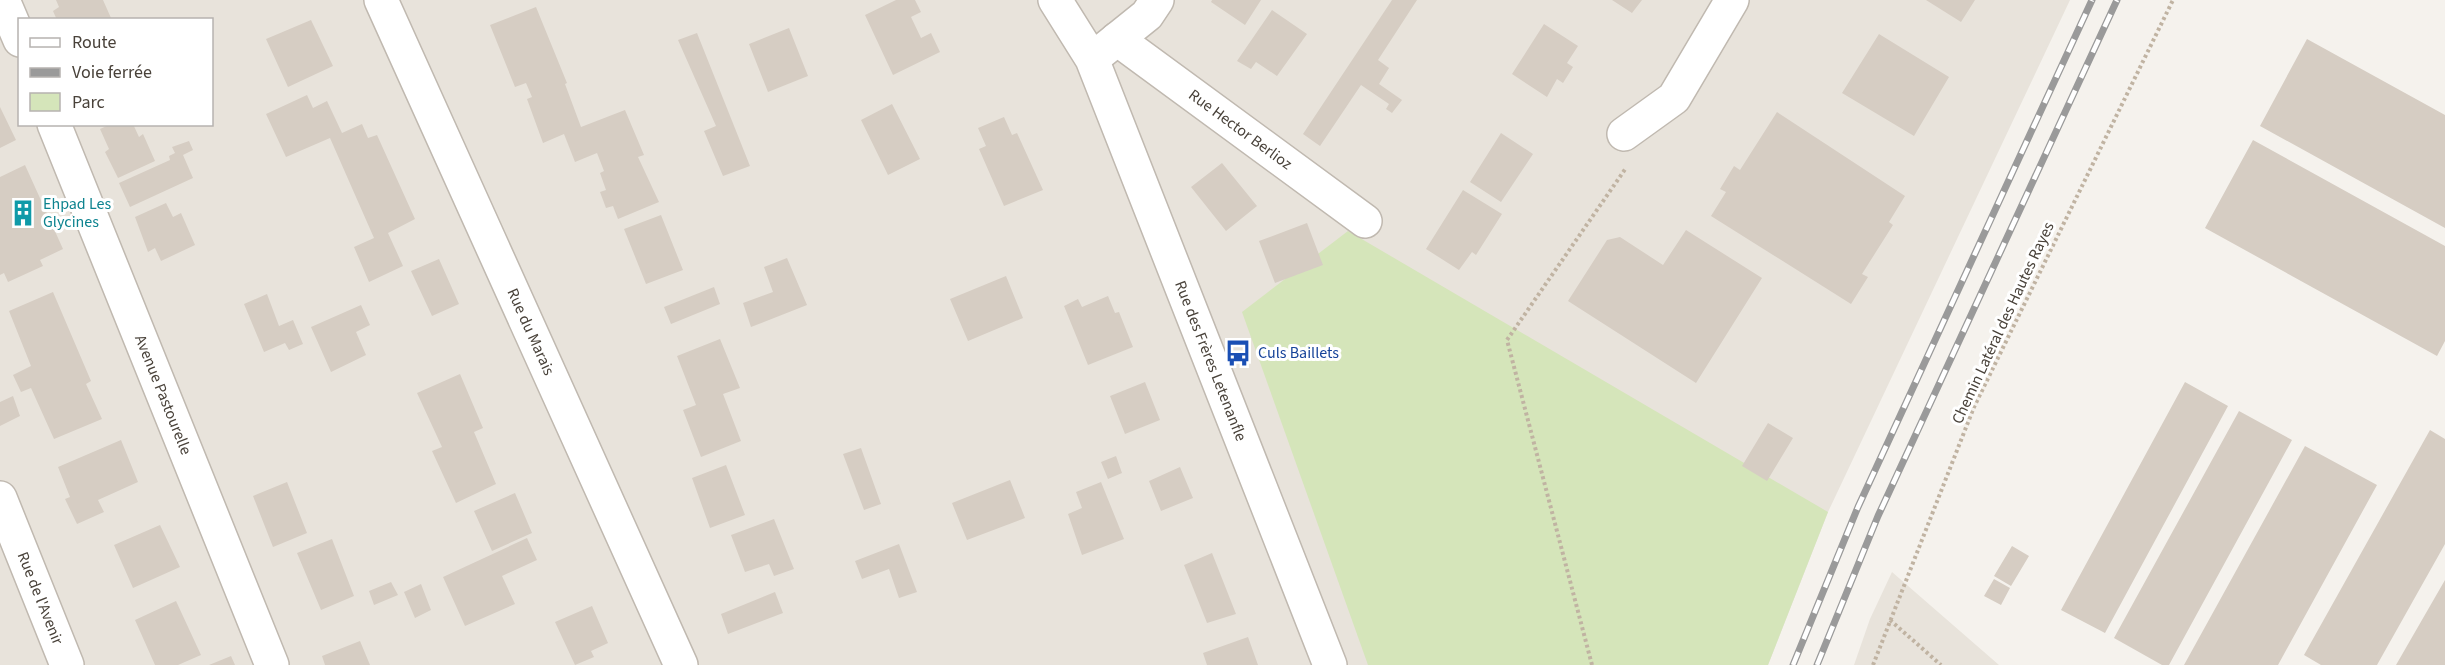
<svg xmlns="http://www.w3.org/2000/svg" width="2445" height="665" viewBox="0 0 2445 665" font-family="'Source Sans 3',sans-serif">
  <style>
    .residential { fill: #e8e3db; fill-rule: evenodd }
    .green { fill: #d5e5ba }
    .building { fill: #d6cdc3 }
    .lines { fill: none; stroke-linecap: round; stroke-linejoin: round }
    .minor-casing { stroke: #c0b9b0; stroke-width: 36 }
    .path { stroke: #c0b3a2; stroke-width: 4; stroke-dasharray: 3 3; stroke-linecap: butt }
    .minor { stroke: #fff; stroke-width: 33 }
    .rail-casing { stroke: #9a9a9a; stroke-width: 7 }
    .rail { stroke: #fff; stroke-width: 4.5; stroke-dasharray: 14; stroke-linecap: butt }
    .labels { text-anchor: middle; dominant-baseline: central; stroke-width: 6; stroke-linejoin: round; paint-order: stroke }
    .street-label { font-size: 16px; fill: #49423a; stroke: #fff }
    .culture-label { font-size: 16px; fill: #0d838f; stroke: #fff; text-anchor: start }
    .transit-label { font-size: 16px; fill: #164399; stroke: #fff; text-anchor: start }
  </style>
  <rect width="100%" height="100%" fill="#f5f2ed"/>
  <!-- residential -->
  <path class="residential" d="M0 0H2070L1828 512 1768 665H0ZM20 20H212V124H20Z
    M1892 572 1999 665H1854L1870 619Z"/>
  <!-- green -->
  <path class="green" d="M1348 231 1828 512 1768 665H1368L1242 312Z"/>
  <!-- building -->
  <path class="building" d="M56 0H103L111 18 57 20 53 11 59 7Z
    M896 0H915L921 12 911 17 921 38 931 33 940 52 893 75 865 15Z
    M1212 0H1261L1245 25 1211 2Z
    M1392 0H1417L1378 60 1389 68 1379 84 1402 100 1392 113 1386 109 1389 104 1361 85 1320 146 1303 134Z
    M1612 0H1642L1632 13Z
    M1926 0H1975L1961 22Z
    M536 7 567 83 565 84 581 127 625 110 644 155 638 157 659 202 618 219 613 206 606 208 600 192 606 190 600 173 604 171 597 153 575 162 564 134 543 143 527 99 532 97 526 83 515 87 490 25Z
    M1272 10 1307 34 1277 76 1256 62 1251 69 1237 61Z
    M311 20 333 66 288 87 266 39Z
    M1544 24 1578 46 1567 63 1573 67 1563 83 1557 79 1547 97 1512 74Z
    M789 28 808 76 768 92 749 44Z
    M697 33 750 166 723 176 704 131 716 126 678 40Z
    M1879 34 1949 77 1914 136 1842 93Z
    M2307 39 2445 115V228L2260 126Z
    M307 95 313 108 327 101 342 133 362 124 368 138 377 135 415 219 388 233 403 266 369 282 354 247 374 238 330 138 286 157 266 114Z
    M892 104 920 159 888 175 861 120Z
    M0 107 16 140 0 148Z
    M1777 112 1905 196 1889 222 1893 225 1862 274 1868 277 1851 304 1711 216 1726 192 1720 189 1734 166 1740 170Z
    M1004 117 1012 135 1017 133 1043 190 1004 206 979 149 986 146 978 128Z
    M111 124H133L139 137 143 134 155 161 118 178 105 152 109 149 100 129Z
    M1501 133 1533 154 1501 202 1470 182Z
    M2253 140 2445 246V341L2437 356 2205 228Z
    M189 141 193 150 183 155 193 178 130 207 119 183 170 160 169 156 175 153 172 147Z
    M1222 163 1257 206 1226 231 1191 187Z
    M25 165 63 249 40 260 43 266 8 282 4 273 0 275V177Z
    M1463 190 1502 214 1476 255 1472 252 1459 270 1426 249Z
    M166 203 173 217 181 213 195 245 161 261 155 248 148 252 135 217Z
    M661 215 683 270 646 284 624 229Z
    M1307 223 1323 265 1275 283 1259 241Z
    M1686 230 1762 278 1696 383 1568 301 1607 240 1620 237 1663 265Z
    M787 258 807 305 751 327 743 303 773 292 764 267Z
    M439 259 459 304 432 316 411 271Z
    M1006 276 1023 318 968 341 950 299Z
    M714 287 720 304 671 324 664 307Z
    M53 292 91 381 86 384 102 419 54 439 31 388 21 392 13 375 31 366 9 311Z
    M267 294 279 326 293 320 303 344 289 350 285 343 264 352 244 304Z
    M1108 296 1115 313 1119 312 1133 347 1088 365 1064 306 1078 299 1082 307Z
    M361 305 370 325 356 332 366 355 331 372 311 327Z
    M720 339 740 388 723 394 741 441 701 457 683 410 696 405 677 356Z
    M460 374 483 428 474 432 496 484 456 503 432 451 442 447 417 393Z
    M1145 382 1160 420 1125 434 1110 396Z
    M2185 382 2228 406 2105 633 2061 610Z
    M13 396 20 416 0 426V402Z
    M2239 411 2292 440 2169 665H2162L2114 638Z
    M1768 423 1793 438 1767 481 1742 466Z
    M2430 430 2445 439V544L2377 665H2321L2304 655Z
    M121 440 138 482 98 500 104 512 77 524 65 499 70 497 58 467Z
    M2305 446 2377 485 2278 665H2184Z
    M861 448 881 504 864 510 843 454Z
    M1116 456 1122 473 1108 479 1101 462Z
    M726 465 745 515 710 528 692 478Z
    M1180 467 1193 498 1161 511 1149 481Z
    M1010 480 1025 518 967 540 952 503Z
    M287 482 307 533 273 547 253 496Z
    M1101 482 1124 539 1082 555 1068 514 1082 508 1076 492Z
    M515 493 532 533 492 551 474 511Z
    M774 519 794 569 774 576 769 564 745 572 731 535Z
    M160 525 180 567 133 588 114 545Z
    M527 538 537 560 502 576 515 604 465 626 443 577Z
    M332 539 354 596 321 610 297 553Z
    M899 544 917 592 899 598 889 569 862 579 855 561Z
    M2012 546 2029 556 2011 586 1994 576Z
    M1212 553 1236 614 1207 623 1184 565Z
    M1994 579 2010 588 2001 605 1984 596Z
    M2445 580V665H2396Z
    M391 582 398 595 374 605 369 591Z
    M421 584 431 610 415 618 404 592Z
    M775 592 783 613 728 634 721 614Z
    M176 601 201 655 178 665H155L135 620Z
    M592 606 608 643 591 651 594 657 575 665 555 622Z
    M1248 637 1258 665H1207L1203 653Z
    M360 641 370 665H325L322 656Z
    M231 656 235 665H209Z"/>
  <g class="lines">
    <!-- minor casing -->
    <g class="minor-casing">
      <g id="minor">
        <path d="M3 0 20 40"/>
        <path id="s1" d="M381 0 681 665"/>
        <path id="s2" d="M1055 0 1092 59 1330 665"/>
        <path id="s3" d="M1117 39 1365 221"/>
        <path d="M1101 52 1147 15 1157 0"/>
        <path id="s4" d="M54 124 272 665"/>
        <path d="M1624 134 1674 98 1732 0"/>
        <path id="s5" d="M0 498 67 665"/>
      </g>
    </g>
    <!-- path -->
    <path class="path" d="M1890 620 1941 665
      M1592 665 1507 340 1626 168
      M1873 665 1974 407 2173 0"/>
    <!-- minor -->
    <use href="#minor" class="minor"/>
    <!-- rail casing -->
    <g class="rail-casing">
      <path id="rail" d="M1793 665 1858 507 2092 0
        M1817 665 1878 516 2117 0"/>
    </g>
    <!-- rail -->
    <use href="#rail" class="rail"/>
  </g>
  <!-- icons -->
  <defs>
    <g id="building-bare" transform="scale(2.07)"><path d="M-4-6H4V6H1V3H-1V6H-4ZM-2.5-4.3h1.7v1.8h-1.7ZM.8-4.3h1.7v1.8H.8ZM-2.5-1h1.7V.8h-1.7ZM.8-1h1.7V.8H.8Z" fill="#0f9aa8" stroke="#fff" stroke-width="2.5" paint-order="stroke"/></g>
    <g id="bus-bare" transform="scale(2.07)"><path d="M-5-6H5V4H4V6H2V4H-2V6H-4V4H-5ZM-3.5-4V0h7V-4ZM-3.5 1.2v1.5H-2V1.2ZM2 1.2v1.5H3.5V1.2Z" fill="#1a4fb4" stroke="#fff" stroke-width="2.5" paint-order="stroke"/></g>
  </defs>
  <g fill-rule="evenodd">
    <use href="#building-bare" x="23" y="213"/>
    <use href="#bus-bare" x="1238" y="353"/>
  </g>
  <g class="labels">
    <!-- street labels -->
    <g class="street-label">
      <text stroke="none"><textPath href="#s3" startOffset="153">Rue Hector Berlioz</textPath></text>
      <text transform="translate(2003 323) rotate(-65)">Chemin Latéral des Hautes Rayes</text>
      <text stroke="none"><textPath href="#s1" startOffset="364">Rue du Marais</textPath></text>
      <text stroke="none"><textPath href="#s2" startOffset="394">Rue des Frères Letenanfle</textPath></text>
      <text stroke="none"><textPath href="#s4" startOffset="292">Avenue Pastourelle</textPath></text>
      <text stroke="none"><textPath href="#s5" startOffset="108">Rue de l'Avenir</textPath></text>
    </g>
    <!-- culture labels -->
    <g class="culture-label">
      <text x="43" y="204">Ehpad Les<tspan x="43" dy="18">Glycines</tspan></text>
    </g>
    <!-- transit labels -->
    <g class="transit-label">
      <text x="1258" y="353">Culs Baillets</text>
    </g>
  </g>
  <!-- legend -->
  <rect x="18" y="18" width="195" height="108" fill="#ffffff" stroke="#b6b3b0" stroke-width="1.5"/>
  <rect x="30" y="38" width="30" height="9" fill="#ffffff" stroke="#b6b3b0" stroke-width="1.5"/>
  <text x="72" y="48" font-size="18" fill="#49423a">Route</text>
  <rect x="30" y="68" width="30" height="9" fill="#9a9a9a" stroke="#b6b3b0" stroke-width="1.5"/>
  <text x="72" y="78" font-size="18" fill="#49423a">Voie ferrée</text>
  <rect x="30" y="93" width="30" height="18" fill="#d5e5ba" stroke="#b6b3b0" stroke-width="1.5"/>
  <text x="72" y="108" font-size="18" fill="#49423a">Parc</text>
</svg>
